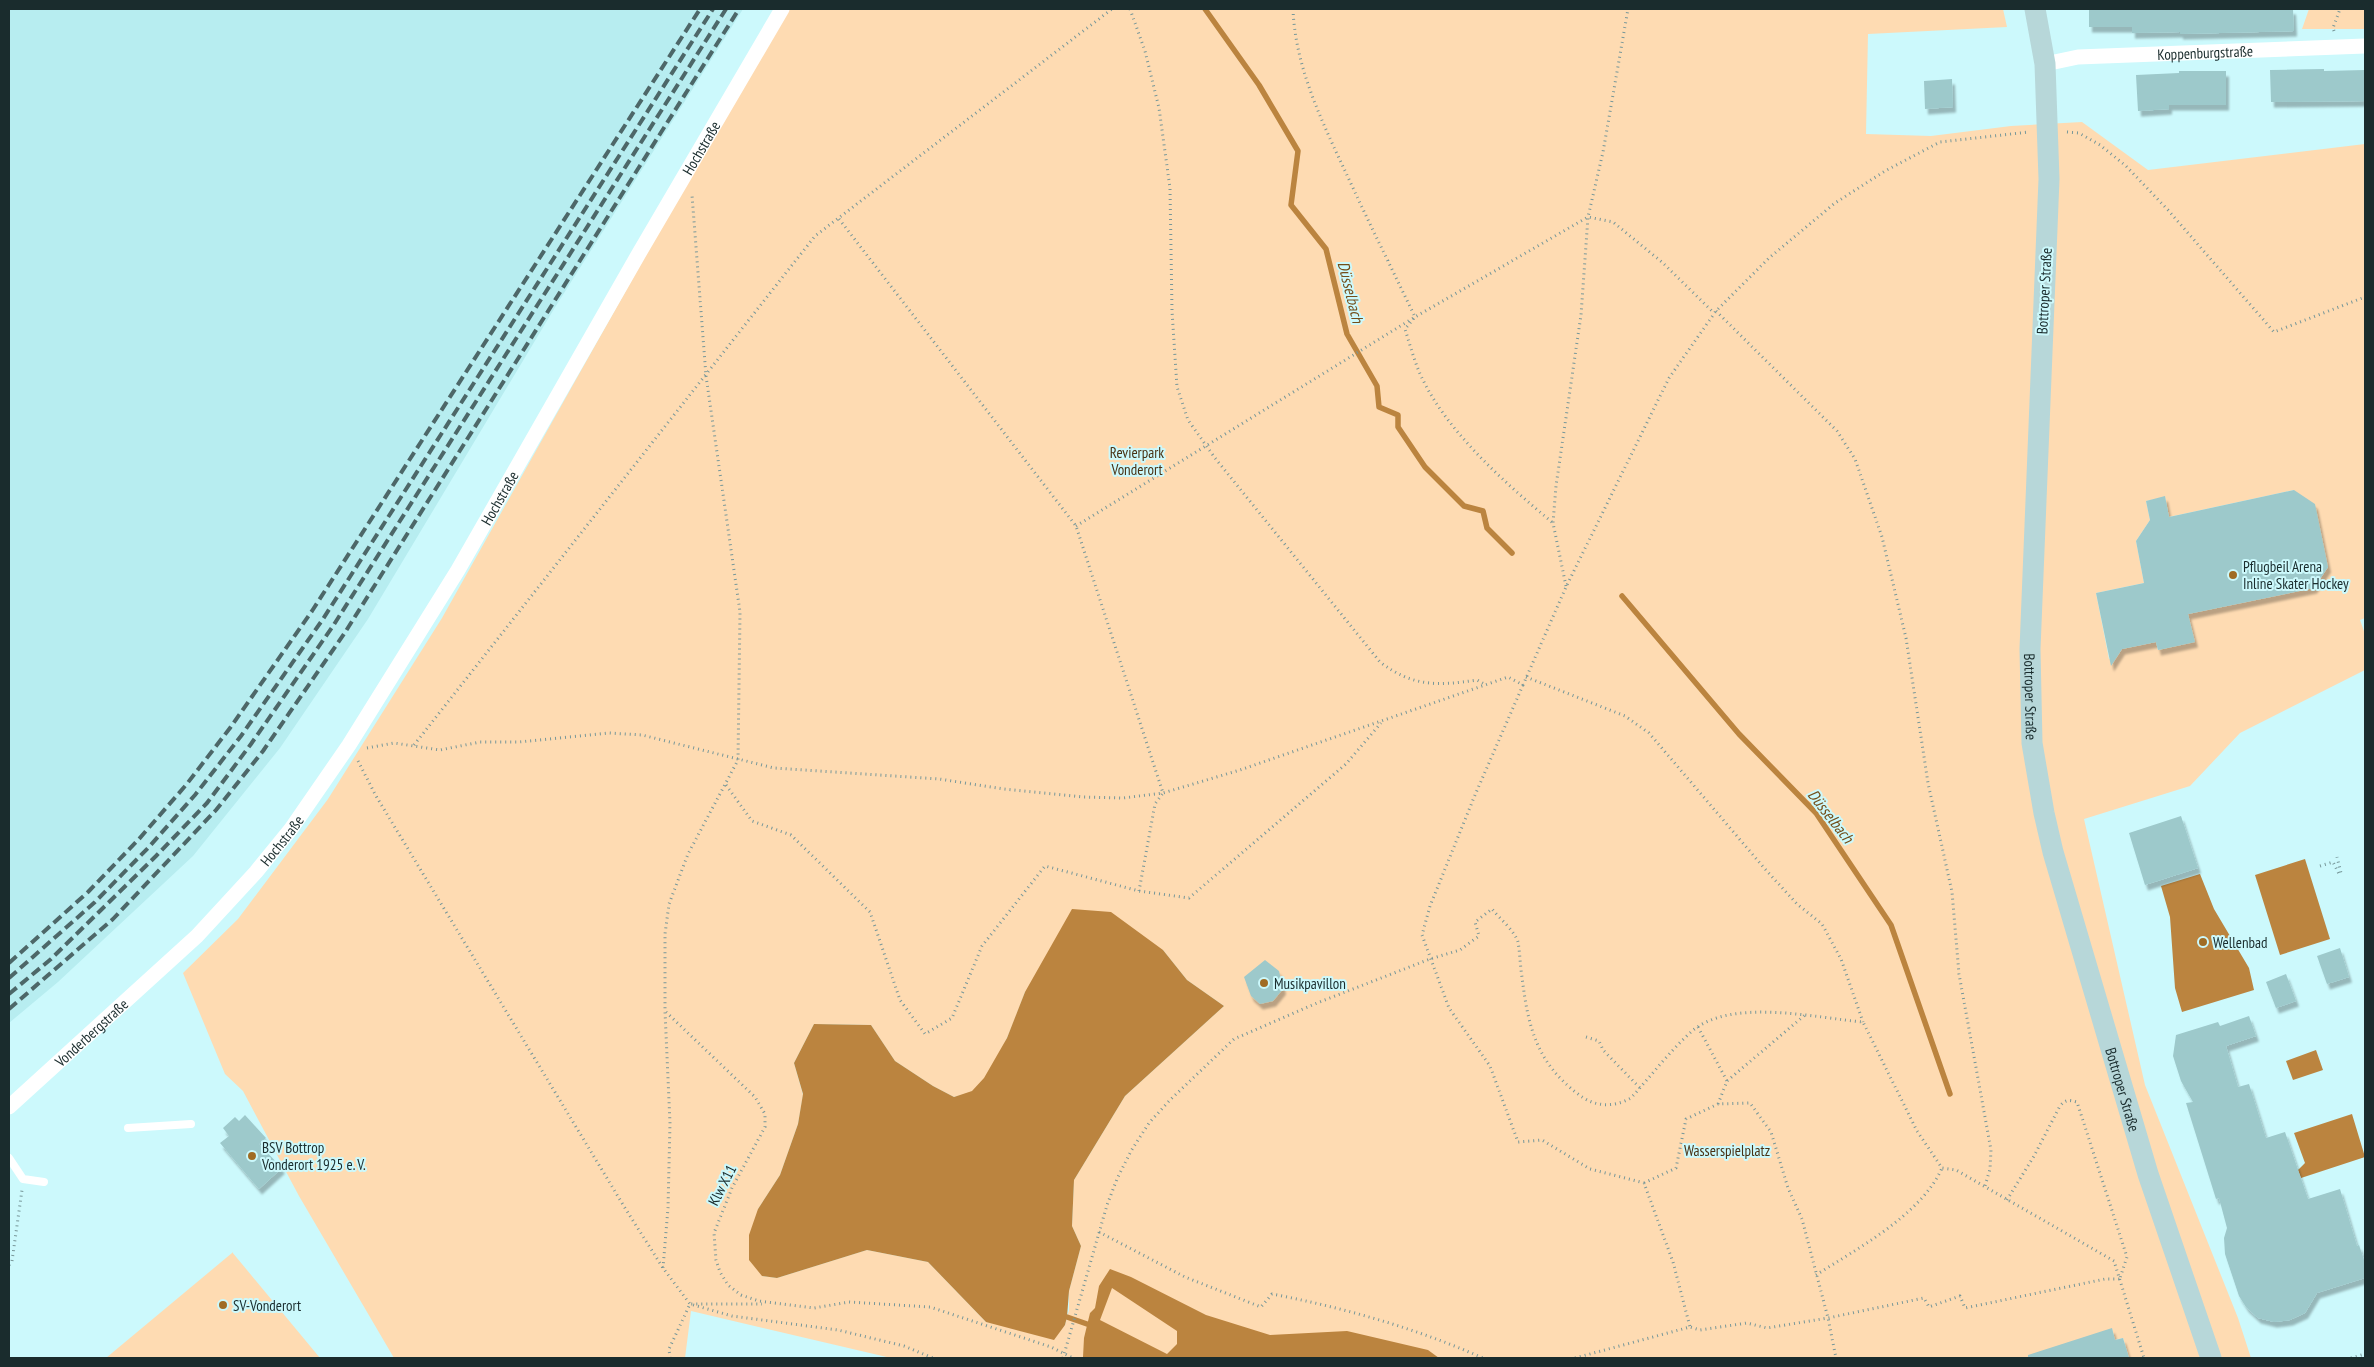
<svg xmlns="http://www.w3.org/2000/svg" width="2374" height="1367" viewBox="0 0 2374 1367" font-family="'PT Sans Narrow',sans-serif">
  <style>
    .built { fill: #b7edf0 }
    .green { fill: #fedbb2; fill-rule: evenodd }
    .water { fill: #bb843f; fill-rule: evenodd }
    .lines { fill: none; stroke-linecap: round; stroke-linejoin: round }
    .stream { stroke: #bb843f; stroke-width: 5.5 }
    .building { fill: #9dc9cb; filter: url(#shadow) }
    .path { stroke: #779799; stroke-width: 3; stroke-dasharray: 1 4; stroke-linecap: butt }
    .lane { stroke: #fff; stroke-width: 8 }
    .street { stroke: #fff; stroke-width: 15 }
    .secondary { stroke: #b7d7d9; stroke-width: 21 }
    .rail { stroke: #4d6768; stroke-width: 4; stroke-dasharray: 10 5; stroke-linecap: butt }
    .poi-dot { fill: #a06c24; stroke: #ccf9fc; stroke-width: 2 }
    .labels { text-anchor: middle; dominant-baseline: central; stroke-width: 4; stroke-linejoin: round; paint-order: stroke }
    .street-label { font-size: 15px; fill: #1a2c2d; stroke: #ccf9fc }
    .park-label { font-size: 15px; fill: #493113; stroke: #ccf9fc }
    .poi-label { font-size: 15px; fill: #1a2c2d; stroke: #ccf9fc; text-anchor: start }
    .water-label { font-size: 16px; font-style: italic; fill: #744e1a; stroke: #ccf9fc }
  </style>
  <defs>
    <filter id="shadow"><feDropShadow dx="3" dy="5.5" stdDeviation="1" flood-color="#0004"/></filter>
  </defs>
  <rect width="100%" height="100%" fill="#ccf9fc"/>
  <!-- built -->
  <path class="built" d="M9 9H743L554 309 368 619 280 748 193 856 58 982 9 1023Z"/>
  <!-- green -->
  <path class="green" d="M789 9H2003L2007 27 1868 34 1866 134 1931 136 2011 126 2082 122 2148 170 2365 144V618L2360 620 2365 634V670L2240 733 2190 786 2084 819 2145 1085 2238 1318 2251 1358H2129L2123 1338 2115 1340 2112 1329 2049 1349 2052 1358H891L691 1311 685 1358H394L299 1196 243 1091 225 1074 183 973 238 919 328 799 442 618 647 253ZM2294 490 2328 567 2314 588 2188 614 2194 642 2158 650 2156 642 2122 649 2116 658 2109 659 2096 593 2144 583 2136 541 2150 520 2146 501 2165 497 2169 517ZM1163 950 1187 980 1224 1006 1125 1096 1074 1180 1072 1226 1081 1246 1069 1291V1310L1065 1325 1058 1331 986 1322 928 1262 867 1250 777 1278 762 1276 758 1209 780 1175 798 1124 803 1095 794 1063 814 1024 871 1025 895 1061 933 1086 954 1097C960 1095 968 1094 973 1091 996 1074 1015 1018 1025 992Z
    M2309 9H2365V29H2302Z
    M232 1252 320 1358H106L232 1253Z"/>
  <!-- water -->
  <path class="water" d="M2305 859 2330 939 2280 955 2255 875Z
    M2200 874 2214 909 2249 968 2254 990 2182 1012 2175 988 2170 917 2161 886Z
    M1072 909 1111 912 1163 950 1187 980 1224 1006 1125 1096 1074 1180 1072 1226 1081 1246 1069 1291 1067 1317 1065 1325 1054 1340 986 1322 928 1262 867 1250 777 1278 762 1276 749 1260V1235L758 1209 780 1175 798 1124 803 1094 794 1063 814 1024 871 1025 895 1061 933 1086 954 1097 972 1091 984 1078 1007 1038 1025 992Z
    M2316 1050 2323 1070 2293 1080 2286 1061Z
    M2352 1114 2365 1157 2301 1178 2298 1170 2305 1163 2294 1133Z
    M1110 1269 1131 1277 1206 1315 1270 1335 1347 1331 1428 1350 1439 1358H1085L1083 1357 1084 1338 1090 1313 1095 1308 1099 1286ZM1112 1288 1177 1331V1344L1167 1354 1100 1320Z"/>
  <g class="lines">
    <!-- stream -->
    <path class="stream" d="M1205 9 1259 85 1298 151 1291 205 1326 249 1347 334 1377 386 1379 407 1398 415V427L1425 467 1464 506 1483 511 1487 528 1512 553
      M1622 596 1739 734 1816 813 1891 925 1950 1094
      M1067 1317 1087 1324"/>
  </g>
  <!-- building -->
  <path class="building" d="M2089 9H2293L2294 31 2180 34V32L2132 33V27H2089Z
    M2324 69V71L2365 70V101L2271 102 2270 70Z
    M2179 71H2226V105H2169V109L2138 111 2136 75 2179 73Z
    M1952 79 1953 107 1925 109 1924 81Z
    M2294 490 2315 504 2328 567 2314 588 2188 614 2195 642 2158 650 2156 642 2122 649 2111 666 2096 593 2144 583 2136 541 2150 520 2146 501 2165 496 2169 517Z
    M2181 816 2198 868 2145 885 2129 833Z
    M2340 948 2349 977 2327 984 2317 956Z
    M1265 960 1279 971 1283 989 1273 1001 1260 1004 1251 996 1244 977Z
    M2286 974 2296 1001 2276 1008 2266 982Z
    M2249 1016 2256 1036 2226 1046 2238 1087 2249 1084 2266 1138 2285 1132 2308 1199 2340 1189 2357 1246 2359 1245 2365 1263V1278L2317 1293 2305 1313 2290 1320 2274 1322 2258 1318 2246 1307 2239 1296 2225 1254 2224 1238 2227 1228 2219 1198 2216 1199 2186 1103 2193 1102 2181 1081 2173 1056 2176 1035 2218 1022 2220 1026Z
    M245 1115 266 1138 259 1144 282 1168 259 1189 220 1143 229 1136 223 1128 235 1117 239 1121Z
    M2112 1328 2115 1340 2123 1338 2129 1358H2028V1355Z"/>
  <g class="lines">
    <!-- path -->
    <path class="path" d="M1130 9 1145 51 1159 108 1170 188 1172 311 1177 387 1188 420 1215 458 1380 662C1413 687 1438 686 1477 680L1486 685
      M1293 9C1295 67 1323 124 1347 175 1369 223 1392 269 1415 317L1405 329C1409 342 1413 356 1418 369 1442 428 1505 483 1553 523
      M2334 31 2333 28 2340 9
      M2067 132 2079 133 2100 145 2126 166 2168 210 2274 332 2365 297
      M839 219 1076 526 1163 793 1155 804 1139 891
      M1716 311 1837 431 1855 459 1882 537 1906 638 1928 783 1952 892 1959 974 1991 1150 1990 1169 1985 1186
      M1076 526 1415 317 1588 217 1613 222 1663 263 1714 313
      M1566 586 1553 523 1556 486 1581 315 1588 217 1603 152 1628 9
      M1526 677 1625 716 1649 733 1765 869 1797 904 1822 924 1841 959 1863 1022
      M1523 685 1475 795 1430 906 1422 935 1449 1008 1490 1066 1518 1142 1542 1140 1590 1169 1644 1183 1673 1262 1690 1327
      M414 745 815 236 1112 9
      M367 748 394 743 440 750 480 742H519L609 733 642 735 774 768 939 779 1004 789 1083 797 1123 798 1163 793 1240 770 1508 677 1523 685 1566 587 1669 378 1716 311 1769 258 1835 203 1885 171 1940 142 2029 132
      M358 761 376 796 625 1208 663 1268 690 1304 732 1316 838 1330 904 1346 933 1358
      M726 785 752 821 791 835 870 912 900 1000 925 1034 952 1018 982 946 1045 866 1139 891 1189 898 1346 764 1381 723
      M2320 866 2333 862 2339 874 2341 873 2337 857
      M666 1012 755 1097 765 1114V1127L732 1188 714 1233 716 1260 720 1272 728 1285 741 1295 759 1301 814 1308 849 1302 930 1307 1051 1347 1073 1358
      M1698 1027 1727 1081
      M1586 1037 1599 1041 1603 1050 1640 1088
      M1718 1104 1727 1081 1805 1015
      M1644 1183 1676 1168 1686 1119 1718 1104 1750 1103 1771 1132 1788 1188 1802 1219 1828 1318 1836 1358
      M2007 1200 2034 1156 2060 1106C2066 1099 2069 1100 2077 1102L2127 1257 2120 1278
      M1099 1232 1185 1277 1261 1307 1272 1294C1345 1308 1415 1328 1483 1358
      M9 1265 12 1261 22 1190
      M663 1268 668 1208 670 1123 665 1011V934L669 904 688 854 738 760 740 612 706 376 692 195
      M1816 1275C1858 1248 1921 1215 1942 1168
      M670 1358 669 1349 690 1304H762
      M1063 1358 1107 1205 1117 1179 1131 1151 1149 1123 1170 1100 1234 1039 1317 1003 1430 959 1460 950 1479 936 1475 922 1492 909C1499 918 1515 931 1518 942 1520 953 1520 965 1522 977 1528 1026 1536 1062 1578 1094 1594 1107 1613 1108 1631 1098 1651 1076 1669 1052 1691 1032 1730 997 1816 1018 1863 1022L1917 1131 1942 1168 1956 1170 2114 1261 2144 1358
      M1575 1358 1690 1327 1700 1330 1747 1323 1767 1328 1828 1318 1924 1298 1929 1307 1960 1296 1965 1308 2105 1279H2120
      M2351 1358 2365 1354"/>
    <!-- lane -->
    <path class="lane" d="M128 1128 191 1124
      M9 1158 23 1179 44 1182"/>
    <!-- street -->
    <g class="street">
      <path id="s1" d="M2045 64 2078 57 2365 46"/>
      <path id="s2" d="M9 1107 197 936 256 872 291 829 349 745 458 570 638 255 782 9"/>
    </g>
    <!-- secondary -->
    <path class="secondary" id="s3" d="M2035 9 2045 64 2049 179 2030 649 2032 743 2044 813 2053 852 2148 1174 2211 1358"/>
    <!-- rail -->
    <path class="rail" d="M9 963 88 892 139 839 186 785 230 728 312 611 700 9
      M9 978 95 902 148 848 195 795 241 736 323 619 713 9
      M9 994 51 959 156 856 207 803 251 744 333 626 726 9
      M9 1009 113 919 216 810 263 751 344 634 739 9"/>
  </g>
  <!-- markers -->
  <g class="poi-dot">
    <circle cx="2233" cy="575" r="5"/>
    <circle cx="2203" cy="942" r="5"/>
    <circle cx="1264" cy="983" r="5"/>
    <circle cx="252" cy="1156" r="5"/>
    <circle cx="223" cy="1305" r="5"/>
  </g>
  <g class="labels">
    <!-- street labels -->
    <g class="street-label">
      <text stroke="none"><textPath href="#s1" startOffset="161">Koppenburgstraße</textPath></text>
      <text stroke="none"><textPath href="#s2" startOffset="1192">Hochstraße</textPath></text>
      <text transform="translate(2044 291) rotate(-87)">Bottroper Straße</text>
      <text stroke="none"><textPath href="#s2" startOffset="788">Hochstraße</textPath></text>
      <text stroke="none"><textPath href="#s3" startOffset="689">Bottroper Straße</textPath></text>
      <text stroke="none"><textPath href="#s2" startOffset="382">Hochstraße</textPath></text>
      <text stroke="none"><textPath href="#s2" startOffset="111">Vonderbergstraße</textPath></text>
      <text stroke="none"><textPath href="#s3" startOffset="1094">Bottroper Straße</textPath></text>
      <text transform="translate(722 1185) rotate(-63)">Klw X11</text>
    </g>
    <!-- park labels -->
    <g class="park-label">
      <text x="1137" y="452">Revierpark<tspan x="1137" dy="17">Vonderort</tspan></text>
      <text x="1727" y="1150">Wasserspielplatz</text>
    </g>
    <!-- poi labels -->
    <g class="poi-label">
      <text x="2243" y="566">Pflugbeil Arena<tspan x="2243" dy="17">Inline Skater Hockey</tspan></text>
      <text x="2213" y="942">Wellenbad</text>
      <text x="1274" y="983">Musikpavillon</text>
      <text x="262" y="1147">BSV Bottrop<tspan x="262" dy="17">Vonderort 1925 e. V.</tspan></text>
      <text x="233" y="1305">SV-Vonderort</text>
    </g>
    <!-- water labels -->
    <g class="water-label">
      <text transform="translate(1351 292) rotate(76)">Düsselbach</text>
      <text transform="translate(1831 816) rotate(52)">Düsselbach</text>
    </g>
  </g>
  <!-- border -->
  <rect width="2374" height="1367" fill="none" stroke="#1a2c2d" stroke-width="20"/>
</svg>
